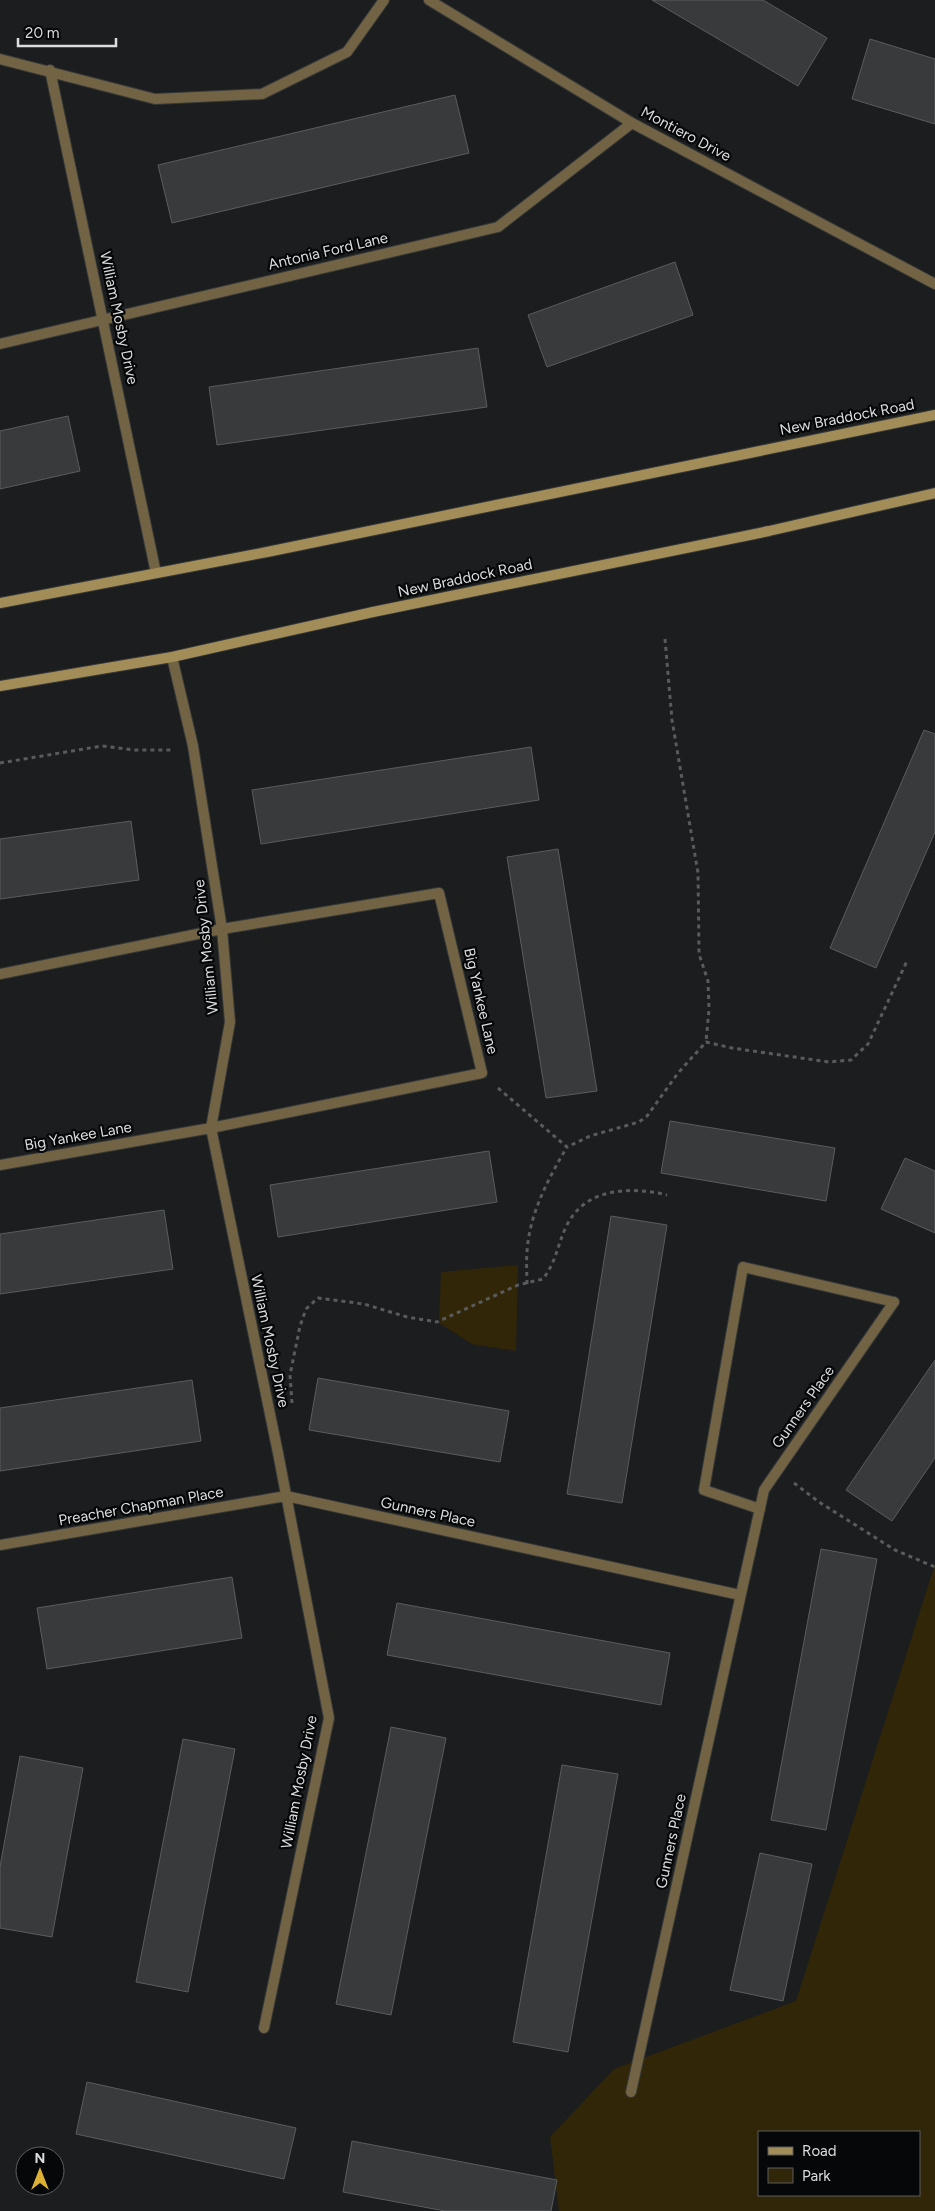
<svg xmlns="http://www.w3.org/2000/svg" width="935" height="2211" viewBox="0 0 935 2211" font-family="Figtree,sans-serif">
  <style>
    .green { fill: #312607; fill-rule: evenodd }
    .building { fill: #383a3c; stroke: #5a5d5e }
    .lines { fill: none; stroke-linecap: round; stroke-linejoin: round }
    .lane-casing { stroke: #363839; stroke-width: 12 }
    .street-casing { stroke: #363839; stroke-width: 12 }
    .secondary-casing { stroke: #363839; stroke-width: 12 }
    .path { stroke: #595b5c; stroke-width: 3; stroke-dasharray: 4 4; stroke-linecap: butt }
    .lane { stroke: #716343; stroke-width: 10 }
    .street { stroke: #716343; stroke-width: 10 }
    .secondary { stroke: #a28c57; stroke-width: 10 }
    .labels { text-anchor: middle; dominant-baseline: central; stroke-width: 4.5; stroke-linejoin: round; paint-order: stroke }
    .street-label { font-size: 15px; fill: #dcddde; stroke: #060708 }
  </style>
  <rect width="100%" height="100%" fill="#1b1d1e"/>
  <!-- green -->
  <path class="green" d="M518 1265 516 1351 472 1344 439 1323 441 1272Z
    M935 1564V2211H559L550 2137 614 2069 796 2001ZM759 2132H919V2195H759Z"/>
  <!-- building -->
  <path class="building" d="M652 0H763L827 38 798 86Z
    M870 39 935 59V124L852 99Z
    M455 95 469 153 172 223 158 165Z
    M675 262 693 315 547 367 528 315Z
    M478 348 487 407 217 445 209 387Z
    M68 416 80 471 0 489V431Z
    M924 730 935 734V832L876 968 830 948Z
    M531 747 539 800 261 844 252 790Z
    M131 821 139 880 0 899V839Z
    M558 849 597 1091 546 1098 507 857Z
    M670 1121 835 1148 826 1201 661 1173Z
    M489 1151 497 1202 278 1237 270 1185Z
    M905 1158 935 1171V1233L881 1209Z
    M164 1210 173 1269 0 1294V1234Z
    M611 1216 667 1225 622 1503 567 1494Z
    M935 1360V1458L892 1521 846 1490Z
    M318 1378 509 1411 500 1462 309 1430Z
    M192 1380 201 1441 0 1471V1408Z
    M821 1549 877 1559 826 1830 771 1820Z
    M232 1577 242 1638 47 1669 37 1608Z
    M397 1603 670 1653 661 1705 387 1655Z
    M391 1727 446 1738 391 2015 336 2004Z
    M183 1739 235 1749 188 1992 136 1982Z
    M20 1756 83 1768 52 1937 0 1928V1867Z
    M562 1765 618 1774 568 2052 513 2042Z
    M760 1853 812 1864 783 2001 730 1990Z
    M87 2082 296 2128 284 2179 76 2134Z
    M352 2141 557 2180 551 2211H445L343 2192Z"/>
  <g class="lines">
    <!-- lane casing -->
    <g class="lane-casing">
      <path id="lane" d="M760 1509 704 1490 743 1267 894 1302"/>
    </g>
    <!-- street casing -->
    <g class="street-casing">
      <path id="street" d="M429 0 632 123 935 284
        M0 59 155 99 262 94 347 52 384 0
        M50 70 156 573
        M0 344 498 227 632 123
        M172 657 193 746 222 929 230 1022 211 1128 278 1453 329 1718 264 2028
        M0 974 222 929 439 893 482 1073 211 1128 0 1165
        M0 1545 286 1496 740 1595
        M631 2092 764 1490 894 1302"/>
    </g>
    <!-- secondary casing -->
    <g class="secondary-casing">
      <path id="secondary" d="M0 603 267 552 935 415
        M0 686 172 657 373 612 769 531 935 493"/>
    </g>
    <!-- path -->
    <path class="path" d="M665 639 672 720 698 873 699 954 708 981 709 1009 706 1042
      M0 763 102 746 135 750H173
      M498 1088 567 1147 590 1136 639 1122 647 1116 678 1073 706 1042 732 1048 829 1062 851 1060 868 1044 907 961
      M527 1284C527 1273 526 1263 527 1252 529 1215 548 1179 567 1147
      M292 1403 290 1375 300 1326 306 1309 318 1298 364 1304 407 1317 437 1322 518 1285 543 1279C557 1260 557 1246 566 1227 584 1188 629 1186 667 1195
      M794 1483 819 1502 895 1550 935 1567"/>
    <!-- lane -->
    <use href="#lane" class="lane"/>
    <!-- street -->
    <use href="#street" class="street"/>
    <!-- secondary -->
    <use href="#secondary" class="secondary"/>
  </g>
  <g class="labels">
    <!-- street labels -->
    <g class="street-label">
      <text transform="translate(686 134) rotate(28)">Montiero Drive</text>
      <text transform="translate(328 251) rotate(-13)">Antonia Ford Lane</text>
      <text transform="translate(119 318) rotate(78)">William Mosby Drive</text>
      <text transform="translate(847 417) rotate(-11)">New Braddock Road</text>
      <text transform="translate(465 578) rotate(-12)">New Braddock Road</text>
      <text transform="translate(206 947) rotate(-96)">William Mosby Drive</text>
      <text transform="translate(481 1001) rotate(77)">Big Yankee Lane</text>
      <text transform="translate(78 1136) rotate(-10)">Big Yankee Lane</text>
      <text transform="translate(270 1341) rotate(78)">William Mosby Drive</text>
      <text transform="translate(803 1407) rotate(-55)">Gunners Place</text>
      <text transform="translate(141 1506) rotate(-10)">Preacher Chapman Place</text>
      <text transform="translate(428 1512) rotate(12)">Gunners Place</text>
      <text transform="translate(299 1782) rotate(-79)">William Mosby Drive</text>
      <text transform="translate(671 1841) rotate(-78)">Gunners Place</text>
    </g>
  </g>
  <!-- legend -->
  <rect x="758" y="2131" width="162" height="65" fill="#060708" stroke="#5c5d5e"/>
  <rect x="768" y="2147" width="25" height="8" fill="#a28c57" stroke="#5c5d5e"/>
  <text x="802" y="2156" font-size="15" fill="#dcddde">Road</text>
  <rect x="768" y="2168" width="25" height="15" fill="#312607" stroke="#5c5d5e"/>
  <text x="802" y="2181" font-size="15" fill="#dcddde">Park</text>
  <!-- north arrow -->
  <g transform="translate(40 2171)"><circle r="24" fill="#060708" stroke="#5c5d5e"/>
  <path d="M0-4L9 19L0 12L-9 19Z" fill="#ddb133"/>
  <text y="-8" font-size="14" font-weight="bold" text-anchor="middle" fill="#dcddde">N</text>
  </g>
  <!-- scale -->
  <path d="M18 38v8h98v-8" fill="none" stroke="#dcddde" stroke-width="2.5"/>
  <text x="25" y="38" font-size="15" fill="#dcddde" stroke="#060708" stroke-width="4" paint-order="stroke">20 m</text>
</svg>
